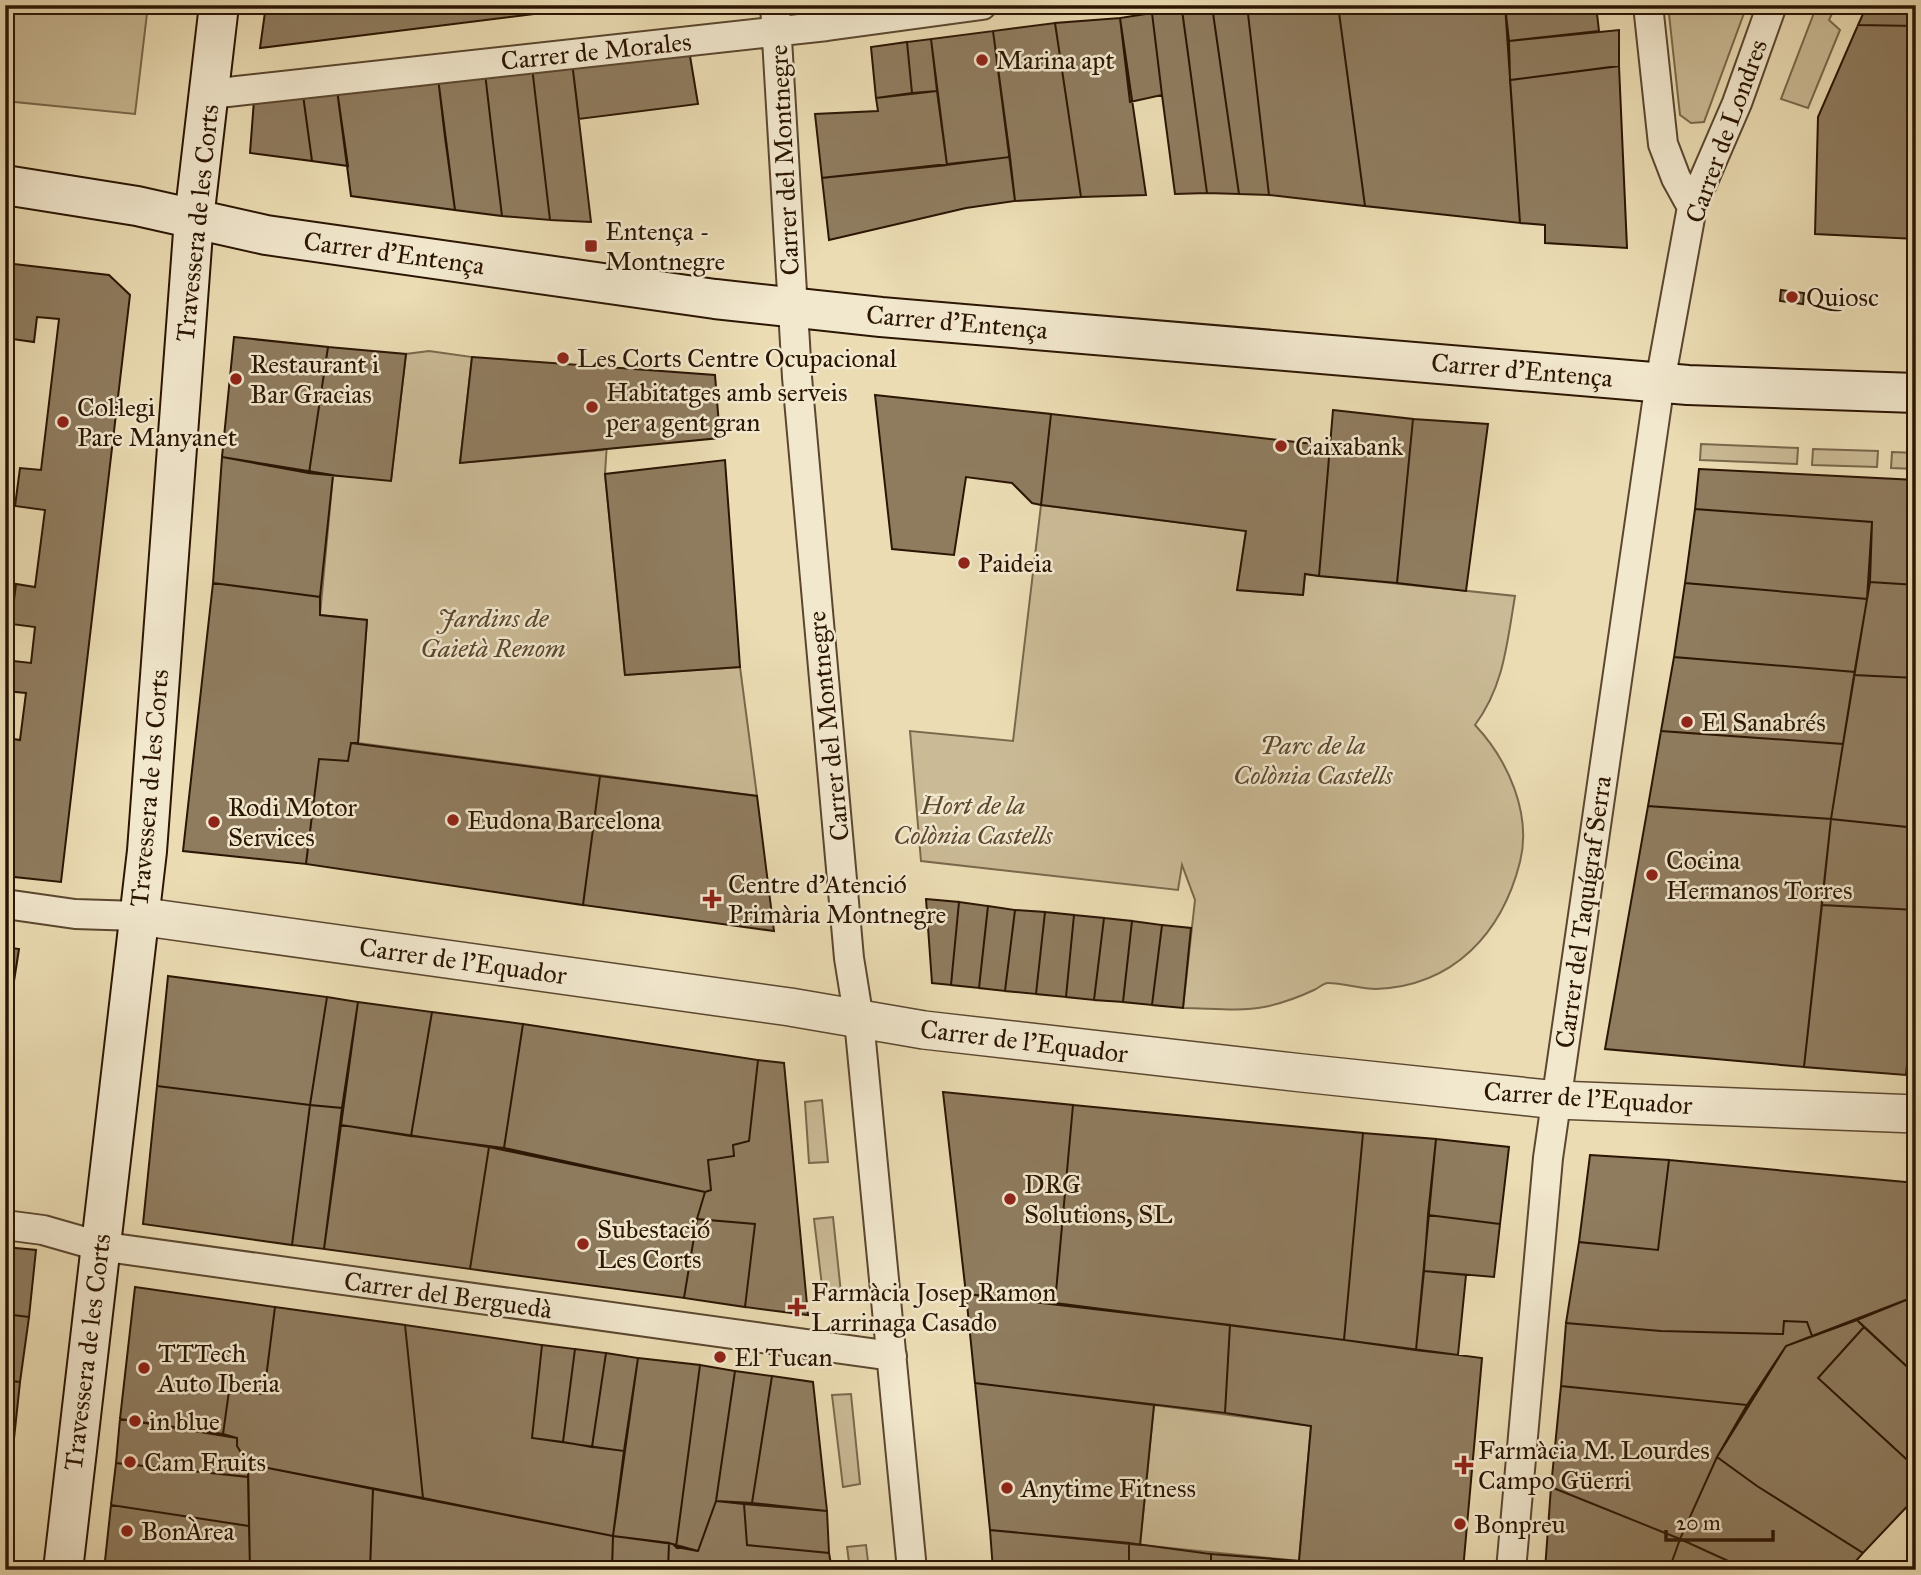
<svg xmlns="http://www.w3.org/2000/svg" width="1921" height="1575" viewBox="0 0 1921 1575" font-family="'IM FELL Great Primer',serif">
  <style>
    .green { fill: #caba95; stroke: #7a684c; stroke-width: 2 }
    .building { fill: #8f7c5f; stroke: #2b1503; stroke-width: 2 }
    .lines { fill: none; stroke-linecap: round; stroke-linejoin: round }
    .minor-casing { stroke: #5b472f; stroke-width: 32 }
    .tertiary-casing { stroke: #5b472f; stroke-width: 40 }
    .secondary-casing { stroke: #2b1503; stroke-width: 42 }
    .minor { stroke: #f2e8ce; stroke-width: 28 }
    .tertiary { stroke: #f2e8ce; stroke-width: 37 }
    .secondary { stroke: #f2e8ce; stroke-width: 38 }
    .poi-dot { fill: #8f2418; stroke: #f2e8ce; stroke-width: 2.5 }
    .labels { text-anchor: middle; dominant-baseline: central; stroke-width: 5; stroke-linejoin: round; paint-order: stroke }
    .street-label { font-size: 26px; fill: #2b1503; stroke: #f2e8ce }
    .poi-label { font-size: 26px; fill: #2b1503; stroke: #f2e8ce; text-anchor: start }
    .park-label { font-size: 26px; font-style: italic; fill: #5b472f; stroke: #f2e8ce }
  </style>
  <rect width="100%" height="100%" fill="#ebdcb3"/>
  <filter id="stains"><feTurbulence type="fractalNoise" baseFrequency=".00286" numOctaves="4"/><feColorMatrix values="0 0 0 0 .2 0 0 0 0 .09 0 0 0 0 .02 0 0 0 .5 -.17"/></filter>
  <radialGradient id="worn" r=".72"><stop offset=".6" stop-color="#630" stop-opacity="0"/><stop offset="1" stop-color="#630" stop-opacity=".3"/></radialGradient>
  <!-- green -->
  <path class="green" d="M5 5H148L135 114 5 101Z
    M1668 5H1747L1704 122 1691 123 1680 115Z
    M1817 5H1836L1829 20 1840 30 1808 108 1781 99Z
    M429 351 472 357 460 463 603 450 607 442 605 474 625 675 740 667 757 796 358 743 367 620 320 615 333 475 391 480 406 354Z
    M1701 444 1798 448 1797 464 1700 460Z
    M1813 449 1878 451 1877 467 1812 465Z
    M1892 452 1916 453V469L1891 468Z
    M1041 505 1246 531 1238 590 1303 595 1305 574 1515 596C1507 643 1504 686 1475 725 1508 760 1532 814 1520 862 1502 933 1454 986 1376 989 1360 989 1344 983 1328 983 1323 983 1319 988 1314 990 1299 997 1279 1004 1264 1007 1239 1012 1209 1008 1183 1008L1195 900 1182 865 1178 890 921 861 910 731 1013 741Z
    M822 1100 828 1162 809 1163 805 1102Z
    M833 1217 841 1293 823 1294 814 1219Z
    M851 1394 860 1484 843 1487 832 1395Z
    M1154 1405 1311 1426 1299 1561 1140 1545Z
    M866 1545 869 1570H850L847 1547Z"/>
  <!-- building -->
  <path class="building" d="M266 5H607L260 48Z
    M1247 5 1269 195 1239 194 1212 6Z
    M1247 5H1338L1365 206 1269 195Z
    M1338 5H1505L1520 223 1365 206Z
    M1505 5H1596L1599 31 1509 41Z
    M1867 5H1916V26L1858 25Z
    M1212 6 1239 194 1207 193 1182 10Z
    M1182 10 1207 193 1175 194 1162 95 1152 13Z
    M1152 13 1162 95 1130 102 1120 18Z
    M1120 18 1146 195 1081 197 1055 23Z
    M1055 23 1081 197 1015 201 993 31Z
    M1858 25 1916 26V239L1815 234 1818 117Z
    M1619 30V66L1510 80 1509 41Z
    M993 31 1010 157 947 165 931 39Z
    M931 39 937 91 912 93 907 42Z
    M907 42 912 93 876 98 871 47Z
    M689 50 698 104 579 119 572 62Z
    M572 62 591 222 550 220 532 67Z
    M1619 66 1627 248 1545 243V225L1520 223 1510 80Z
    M532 67 550 220 502 216 493 142 485 73Z
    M485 73 493 142 502 216 455 210 445 137 438 78Z
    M438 78 455 210 351 196 337 90Z
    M337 90 348 166 312 161 303 95Z
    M937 91 947 165 822 178 815 114 878 111 876 98Z
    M303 95 312 161 250 153 254 100Z
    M1010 157 1015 201 966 208 829 240 822 178Z
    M5 263 109 275 130 295 61 882 5 876V753L7 738 20 740 26 693 5 691V660L31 663 35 627 11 624 16 584 35 587 45 510 15 506 20 468 41 470 59 319 37 317 34 342 5 338Z
    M1781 290 1804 293 1803 304 1780 301Z
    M234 337 328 347 309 473 222 457Z
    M328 347 406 354 391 481 309 473Z
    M472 357 715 375 720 438 460 463Z
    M875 395 1051 414 1041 505 1032 503 1012 483 966 477 954 555 892 549Z
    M1333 410 1413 419 1397 583 1319 576Z
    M1051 414 1330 446 1319 576 1305 574 1303 595 1237 590 1246 531 1041 505Z
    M1413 419 1488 424 1466 591 1397 583Z
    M222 457 333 475 320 597 213 583Z
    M725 460 740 667 625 675 605 474Z
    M1699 469 1916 480V585L1870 582 1872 522 1695 509Z
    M1695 509 1872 522 1867 599 1685 583Z
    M1870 582 1916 585V678L1854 675Z
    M213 583 320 597V615L367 620 358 743H351L348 761 319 759 306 864 183 851Z
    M1685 583 1867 599 1855 672 1674 657Z
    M1674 657 1855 672 1843 744 1661 731Z
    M1854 675 1916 678V828L1831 819Z
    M1661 731 1843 744 1831 819 1648 806Z
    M351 743 600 776 583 905 306 864 319 759 348 761Z
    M600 776 757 796 774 931 583 905Z
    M1648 806 1831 819 1804 1067 1605 1049Z
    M1831 819 1916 828V910L1822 905Z
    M926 899 959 902 951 985 932 983Z
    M959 902 988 906 979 988 951 985Z
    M1822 905 1916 910V974L1906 1075 1804 1067Z
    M988 906 1015 910 1005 991 979 988Z
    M1015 910 1045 912 1036 994 1005 991Z
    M1045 912 1074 915 1066 997 1036 994Z
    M1074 915 1104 918 1094 1000 1066 997Z
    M1104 918 1132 921 1123 1002 1094 1000Z
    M1132 921 1162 925 1152 1005 1123 1002Z
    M1162 925 1191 928 1183 1008 1152 1005Z
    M5 947 19 949 5 1039Z
    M1916 974V1076L1906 1075Z
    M168 976 327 997 310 1105 157 1086Z
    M327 997 358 1002 342 1108 310 1105Z
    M358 1002 432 1012 411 1136 341 1125Z
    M432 1012 523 1024 504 1148 411 1136Z
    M523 1024 758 1060 749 1141 733 1145 734 1156 708 1160 711 1190 705 1192 504 1148Z
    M758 1060 784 1063 808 1315 745 1307 755 1224 697 1219 705 1192 711 1190 708 1160 734 1156 733 1145 749 1141Z
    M157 1086 310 1105 292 1245 143 1224Z
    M943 1092 1073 1105 1055 1303 966 1294Z
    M310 1105 342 1108 324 1249 292 1245Z
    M1073 1105 1363 1133 1344 1340 1055 1303Z
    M341 1125 489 1147 470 1269 324 1249Z
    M1363 1133 1436 1139 1416 1350 1344 1340Z
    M1436 1139 1509 1147 1500 1224 1428 1215Z
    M489 1147 705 1192 697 1219 684 1298 470 1269Z
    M1590 1155 1669 1160 1658 1250 1579 1242Z
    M1669 1160 1916 1183V1296L1812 1336 1807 1322 1784 1321 1783 1334 1661 1331 1566 1323 1579 1242 1658 1250Z
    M1428 1215 1500 1224 1494 1277 1424 1271Z
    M697 1219 755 1224 745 1307 684 1298Z
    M5 1247 36 1250 29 1317 5 1314Z
    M1424 1271 1466 1275 1458 1355 1416 1350Z
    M135 1287 275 1307 264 1394 229 1391 223 1434 120 1419Z
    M966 1294 1230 1325 1225 1413 975 1383Z
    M1916 1296V1375L1857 1320Z
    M275 1307 405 1325 423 1498 248 1464 237 1446V1438L223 1434 229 1391 264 1394Z
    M5 1314 29 1317 20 1382 5 1380Z
    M1857 1320 1864 1327 1818 1378 1916 1468V1497L1863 1553 1757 1486 1717 1457 1786 1346Z
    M1784 1321 1807 1322 1812 1336 1786 1346 1747 1405 1561 1386 1566 1323 1661 1331 1783 1334Z
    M405 1325 542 1345 532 1438 624 1451 613 1536 423 1498Z
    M1230 1325 1482 1358 1463 1570H1369L1299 1561 1311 1426 1225 1413Z
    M1864 1327 1916 1375V1468L1818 1378Z
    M542 1345 575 1349 563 1442 532 1438Z
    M575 1349 606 1353 592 1447 563 1442Z
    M606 1353 638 1358 624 1451 592 1447Z
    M638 1358 700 1365 676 1547 673 1544 613 1536Z
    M700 1365 735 1371 716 1501 698 1551 676 1547Z
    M735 1371 772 1376 752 1503 716 1501Z
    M772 1376 813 1382 827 1511 752 1503Z
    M5 1380 20 1382 11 1467H5Z
    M975 1383 1154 1405 1140 1545 990 1530Z
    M1561 1386 1747 1405 1717 1457 1680 1539 1551 1487Z
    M120 1419 237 1438V1446L248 1464V1477L116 1463Z
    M1717 1457 1757 1486 1863 1553 1848 1570H1748L1680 1539Z
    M116 1463 248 1477 249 1526 111 1505Z
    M248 1464 373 1489 370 1570H250Z
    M5 1467H11L5 1501Z
    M1551 1487 1680 1539 1669 1570H1545Z
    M373 1489 613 1536 612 1570H370Z
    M716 1501 744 1504 747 1545 829 1553 832 1570H668L669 1543 698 1551Z
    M744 1504 827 1511 829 1553 747 1545Z
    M111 1505 249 1526 250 1570H104Z
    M990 1530 1129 1543V1570H993Z
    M613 1536 669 1543 668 1570H612Z
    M1680 1539 1748 1570H1669Z
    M1129 1543 1211 1554V1570H1129Z
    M1211 1554 1299 1561V1570H1211Z
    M1299 1561 1369 1570H1299Z"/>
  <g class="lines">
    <!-- minor casing -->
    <g class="minor-casing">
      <path id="minor" d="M775 5 797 377 849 958 859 1020 912 1570
        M1648 5 1663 144 1676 178 1692 207
        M210 94 827 26 982 5
        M5 904 75 914 138 916
        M5 1225 43 1230 99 1246 892 1356
        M1511 1570 1548 1158 1660 382 1692 207 1737 103 1772 5"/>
    </g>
    <!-- tertiary casing -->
    <g class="tertiary-casing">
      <path id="tertiary" d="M138 916 790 1007 924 1030 1302 1073 1557 1100 1916 1114"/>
    </g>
    <!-- secondary casing -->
    <g class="secondary-casing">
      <path id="secondary" d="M5 185 137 206 266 235 715 299 881 317 1688 385 1916 393
        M63 1570 147 851 194 219 219 5"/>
    </g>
    <!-- minor -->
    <use href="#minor" class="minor"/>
    <!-- tertiary -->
    <use href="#tertiary" class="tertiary"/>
    <!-- secondary -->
    <use href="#secondary" class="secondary"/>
  </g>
  <!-- markers -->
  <g class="poi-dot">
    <circle cx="982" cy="60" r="7"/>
    <rect x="584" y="239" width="14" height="14" rx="3.5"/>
    <circle cx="1792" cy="297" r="7"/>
    <circle cx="563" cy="358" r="7"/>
    <circle cx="236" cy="379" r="7"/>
    <circle cx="592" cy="407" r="7"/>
    <circle cx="63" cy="422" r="7"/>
    <circle cx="1281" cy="446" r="7"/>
    <circle cx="964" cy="563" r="7"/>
    <circle cx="1687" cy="722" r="7"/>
    <circle cx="453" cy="820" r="7"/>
    <circle cx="214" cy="822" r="7"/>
    <circle cx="1652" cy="875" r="7"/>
    <path d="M708.5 888.5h7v7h7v7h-7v7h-7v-7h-7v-7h7z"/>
    <circle cx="1010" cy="1199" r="7"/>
    <circle cx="583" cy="1244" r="7"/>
    <path d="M793.5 1296.5h7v7h7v7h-7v7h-7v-7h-7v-7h7z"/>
    <circle cx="720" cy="1357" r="7"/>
    <circle cx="144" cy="1368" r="7"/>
    <circle cx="135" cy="1421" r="7"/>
    <circle cx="130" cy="1462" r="7"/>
    <path d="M1460.5 1454.5h7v7h7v7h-7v7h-7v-7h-7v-7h7z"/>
    <circle cx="1007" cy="1488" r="7"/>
    <circle cx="1460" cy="1524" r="7"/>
    <circle cx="127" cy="1531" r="7"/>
  </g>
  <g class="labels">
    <!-- street labels -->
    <g class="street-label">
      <text transform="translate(596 51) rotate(-6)">Carrer de Morales</text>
      <text transform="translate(1726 131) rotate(-70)">Carrer de Londres</text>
      <text transform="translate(784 160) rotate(-93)">Carrer del Montnegre</text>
      <text transform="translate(197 223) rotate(-84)">Travessera de les Corts</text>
      <text transform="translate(394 253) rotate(8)">Carrer d'Entença</text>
      <text transform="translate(957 322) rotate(5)">Carrer d'Entença</text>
      <text transform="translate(1522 370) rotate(5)">Carrer d'Entença</text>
      <text transform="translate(828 726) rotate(-96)">Carrer del Montnegre</text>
      <text transform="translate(149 788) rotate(-85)">Travessera de les Corts</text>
      <text transform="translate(1583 912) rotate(-82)">Carrer del Taquígraf Serra</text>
      <text transform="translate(463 961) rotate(8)">Carrer de l'Equador</text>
      <text transform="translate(1024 1041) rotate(7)">Carrer de l'Equador</text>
      <text transform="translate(1588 1098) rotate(4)">Carrer de l'Equador</text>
      <text transform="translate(448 1295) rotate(8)">Carrer del Berguedà</text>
      <text transform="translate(87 1352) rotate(-83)">Travessera de les Corts</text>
    </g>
    <!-- poi labels -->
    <g class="poi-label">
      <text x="996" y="60">Marina apt</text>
      <text x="605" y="231">Entença -<tspan x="605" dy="30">Montnegre</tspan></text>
      <text x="1806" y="297">Quiosc</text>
      <text x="577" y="358">Les Corts Centre Ocupacional</text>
      <text x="250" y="364">Restaurant i<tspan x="250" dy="30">Bar Gracias</tspan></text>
      <text x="606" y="392">Habitatges amb serveis<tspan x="606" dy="30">per a gent gran</tspan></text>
      <text x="77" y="407">Col·legi<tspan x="77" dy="30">Pare Manyanet</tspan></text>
      <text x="1295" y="446">Caixabank</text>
      <text x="978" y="563">Paideia</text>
      <text x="1701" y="722">El Sanabrés</text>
      <text x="228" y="807">Rodi Motor<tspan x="228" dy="30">Services</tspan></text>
      <text x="467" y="820">Eudona Barcelona</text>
      <text x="1666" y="860">Cocina<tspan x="1666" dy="30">Hermanos Torres</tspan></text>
      <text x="728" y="884">Centre d'Atenció<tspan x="728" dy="30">Primària Montnegre</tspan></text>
      <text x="1024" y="1184">DRG<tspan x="1024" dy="30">Solutions, SL</tspan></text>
      <text x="597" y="1229">Subestació<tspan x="597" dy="30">Les Corts</tspan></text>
      <text x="811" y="1292">Farmàcia Josep Ramon<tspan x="811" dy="30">Larrinaga Casado</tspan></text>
      <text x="158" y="1353">TTTech<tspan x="158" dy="30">Auto Iberia</tspan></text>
      <text x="734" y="1357">El Tucan</text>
      <text x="149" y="1421">in blue</text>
      <text x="1478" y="1450">Farmàcia M. Lourdes<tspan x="1478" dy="30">Campo Güerri</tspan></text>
      <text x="144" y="1462">Cam Fruits</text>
      <text x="1021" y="1488">Anytime Fitness</text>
      <text x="1474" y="1524">Bonpreu</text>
      <text x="141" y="1531">BonÀrea</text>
    </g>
    <!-- park labels -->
    <g class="park-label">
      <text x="493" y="618">Jardins de<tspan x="493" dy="30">Gaietà Renom</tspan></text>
      <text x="1313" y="745">Parc de la<tspan x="1313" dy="30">Colònia Castells</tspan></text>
      <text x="973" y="805">Hort de la<tspan x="973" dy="30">Colònia Castells</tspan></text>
    </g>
  </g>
  <!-- margin -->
  <rect width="1921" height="1575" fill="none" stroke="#ebdcb3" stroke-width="28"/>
  <rect x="7" y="7" width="1907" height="1561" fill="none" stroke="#2b1503" stroke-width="3.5"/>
  <rect x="14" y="14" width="1893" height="1547" fill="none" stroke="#2b1503" stroke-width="2"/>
  <!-- scale -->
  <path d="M1666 1530v10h107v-10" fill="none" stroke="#2b1503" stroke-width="3.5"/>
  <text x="1676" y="1530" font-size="21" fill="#2b1503" stroke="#f2e8ce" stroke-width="5" paint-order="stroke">20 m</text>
  <rect width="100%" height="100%" filter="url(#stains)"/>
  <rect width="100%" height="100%" fill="url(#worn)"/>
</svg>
